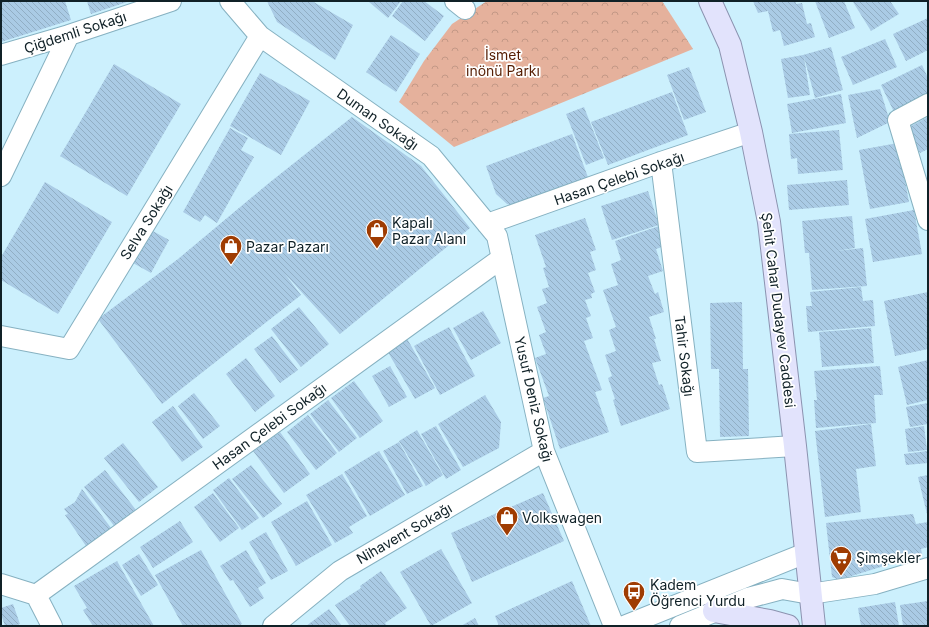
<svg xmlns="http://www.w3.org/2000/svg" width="929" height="627" viewBox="0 0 929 627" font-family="Inter,sans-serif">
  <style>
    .forest { fill: url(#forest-crowns) }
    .building { fill: url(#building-back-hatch) }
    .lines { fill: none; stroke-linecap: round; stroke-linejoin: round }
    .minor-casing { stroke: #86b1c1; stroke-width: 22 }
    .major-casing { stroke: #8c93b0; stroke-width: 24 }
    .minor { stroke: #fff; stroke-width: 20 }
    .major { stroke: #e2e3fc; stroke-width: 22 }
    .labels { text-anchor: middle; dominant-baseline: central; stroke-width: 3.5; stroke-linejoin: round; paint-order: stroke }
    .street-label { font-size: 14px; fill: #102127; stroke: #fff }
    .park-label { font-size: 14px; fill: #561e03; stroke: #fff }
    .poi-label { font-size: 14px; fill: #102127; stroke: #fff; text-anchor: start }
  </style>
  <defs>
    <pattern id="forest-crowns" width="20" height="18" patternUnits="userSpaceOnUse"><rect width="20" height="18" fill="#e5b19c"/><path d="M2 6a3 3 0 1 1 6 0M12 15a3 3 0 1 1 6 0" fill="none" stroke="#c39886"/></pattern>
    <pattern id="building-back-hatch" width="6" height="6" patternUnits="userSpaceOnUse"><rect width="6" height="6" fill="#aacbe5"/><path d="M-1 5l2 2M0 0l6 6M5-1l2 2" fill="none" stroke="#91aec4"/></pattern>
  </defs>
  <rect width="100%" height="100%" fill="#ccf0fd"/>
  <!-- forest -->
  <path class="forest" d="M487 1H662L693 49 454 147 399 102 424 61 452 24Z"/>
  <!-- building -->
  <path class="building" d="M1 1H65L71 20 1 42Z
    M87 1H130L91 14Z
    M267 1H312L353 25 335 60 277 22Z
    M370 1H401L388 18 369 2Z
    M403 1H424L444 16 425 41 392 16Z
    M753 1H796V4L802 3 807 24 811 23 815 37 784 46 780 30 773 32 768 11 758 13Z
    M815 1H844L855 28 829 38Z
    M854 1H890L899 14 871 31 853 2Z
    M928 18V50L906 61 893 34Z
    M391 35 420 54 396 92 366 72Z
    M885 39 897 67 853 85 841 57Z
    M831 47 843 90 815 98 804 57 810 95 788 98 781 59 803 55Z
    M114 64 181 104 127 196 60 156Z
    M922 65 928 78V96L894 112 881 85Z
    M689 67 706 112 684 120 667 75Z
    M260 73 310 101 281 155 230 126Z
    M880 89 890 122 857 138 848 95Z
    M672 92 688 135 608 165 591 122Z
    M841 94 846 123 792 133 787 104Z
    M584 107 604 158 586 165 566 114Z
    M352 117 421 166 470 228 340 334 285 274 301 295 162 404 98 319 178 259 269 183Z
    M928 117V149L920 153 907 128Z
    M230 128 248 138 241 150 254 157 217 223 205 215 200 222 183 212Z
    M839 130 843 170 798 174 797 158 791 159 789 134Z
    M572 134 589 180 516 207 507 204 496 194 486 166Z
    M898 143 909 202 870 209 859 150Z
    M847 180 849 205 789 210 787 185Z
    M45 182 112 222 58 314 1 280V257Z
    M648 191 659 225 612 240 601 206Z
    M914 210 922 254 873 262 865 219Z
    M852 216 855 248 836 251 863 248 867 286 812 290 809 253H805L802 221Z
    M585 218 596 250 590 252 596 270 588 273 595 292 591 294 592 298 585 300 591 316 586 318 593 338 584 341 602 390 595 392 609 432 560 449 543 398 549 396 535 358 546 354 539 335 546 332 537 307 547 303 542 289 549 287 543 268 546 267 535 235Z
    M659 226 665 246 656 249 663 271 648 276 655 294 658 292 664 312 649 317 656 339H654L661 361 652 363 659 385 662 384 670 409 621 426 613 400 615 399 608 378 612 376 605 355 616 351 609 330 616 327 603 290 618 285 611 264 621 260 615 241Z
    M151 230 169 240 151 273 133 263Z
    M861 287 863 301 873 300 875 326 808 332 806 306H812L810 292Z
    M928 292V349L895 356 884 301Z
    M742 302 743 369H748L749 436 720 437 719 369H711L710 303Z
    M299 307 329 344 301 367 271 329Z
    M483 311 501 343 471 360 453 328Z
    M449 327 475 376 440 395 414 346Z
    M871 328 874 363 822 367 819 332Z
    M405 335 435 388 415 399 385 347Z
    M272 336 298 370 280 383 254 349Z
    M246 358 275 396 255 412 226 374Z
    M928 360V400L907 405 898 367Z
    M390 366 407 397 389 407 372 376Z
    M880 366 883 395H874L876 423 816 428 814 400H817L814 371Z
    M354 381 383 421 360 438 331 398Z
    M194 393 220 426 203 439 178 406Z
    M485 395 501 422 499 448 463 467 438 424Z
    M328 400 357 438 339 452 310 414Z
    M928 403V424L910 427 906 407Z
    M173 406 203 447 182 462 152 422Z
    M308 415 337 453 316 470 287 432Z
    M871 424 876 466 856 469 861 512 825 517 815 431Z
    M436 426 461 470 446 479 421 434Z
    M924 426 927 450 908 452 905 429Z
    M417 430 443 475 426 486 399 441Z
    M280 432 310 474 284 493 253 451Z
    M399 442 423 486 407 494 383 451Z
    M123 443 158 487 139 502 104 458Z
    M379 451 405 495 370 516 344 472Z
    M927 451 928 463 906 465 904 454Z
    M251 465 282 504 263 518 232 479Z
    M105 470 136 510 115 527 84 487Z
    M342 474 367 516 349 527 353 533 335 543 306 495Z
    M928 475V514H927L918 477Z
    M229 478 259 518 242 530 213 490Z
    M82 489 111 528 86 546 65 515 68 514 64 509 75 502Z
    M213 493 239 528 220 542 194 507Z
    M543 493 564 541 472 582 451 533Z
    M307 501 332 545 296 566 271 522Z
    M913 514 916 524 928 522V547L921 549 922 554 839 580 832 577 826 523Z
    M180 521 193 542 153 568 140 547Z
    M266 532 288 571 271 580 249 542Z
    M441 549 472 603 431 626 400 572Z
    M201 550 242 624 238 626H183L155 575Z
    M246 550 266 583 258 588 264 598 250 607 233 580 230 581 220 566Z
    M139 554 158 585 141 596 122 565Z
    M117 561 154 626H93L83 610 87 608 74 586Z
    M381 571 407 608 385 623 387 626H350L335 605 361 588 360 586Z
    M572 581 591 626H499L495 616Z
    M928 601V626H903L900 605Z
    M895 602 899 626H861L858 608Z
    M13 604 20 624 14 626H5L1 614V608Z
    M329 609 342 626H306Z
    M475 618 479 626H461Z"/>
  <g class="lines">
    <!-- minor casing -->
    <g class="minor-casing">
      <path id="minor" d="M230 1 260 36 431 156 497 236 544 451 614 626
        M455 1 465 9
        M1 55 69 35 171 1
        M928 104 898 120 928 220
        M661 162 697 452 795 446
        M1 176 69 35
        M487 224 661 162 751 132
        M1 336 69 349 260 36
        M1 584 36 595 52 626
        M36 595 502 258
        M273 626 340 571 544 451
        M624 626 806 553
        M680 626 748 598 782 589 810 594 875 584 928 568"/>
    </g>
    <!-- major casing -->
    <g class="major-casing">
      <path id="major" d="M710 1 730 45 751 132 769 222 795 446 814 626
        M714 611 770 621 788 626"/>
    </g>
    <!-- minor -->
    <use href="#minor" class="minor"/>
    <!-- major -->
    <use href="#major" class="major"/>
  </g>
  <!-- icons -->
  <defs>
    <g id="shop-pin" transform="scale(1.15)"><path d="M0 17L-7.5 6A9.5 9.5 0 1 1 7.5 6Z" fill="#9f3c02" stroke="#fff"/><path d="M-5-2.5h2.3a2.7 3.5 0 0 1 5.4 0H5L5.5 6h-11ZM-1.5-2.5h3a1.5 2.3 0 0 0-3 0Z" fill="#fff"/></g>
    <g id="supermarket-pin" transform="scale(1.15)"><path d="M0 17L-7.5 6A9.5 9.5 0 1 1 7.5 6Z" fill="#9f3c02" stroke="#fff"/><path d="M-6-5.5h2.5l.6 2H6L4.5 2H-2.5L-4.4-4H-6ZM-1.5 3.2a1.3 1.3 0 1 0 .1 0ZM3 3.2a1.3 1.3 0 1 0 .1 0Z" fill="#fff"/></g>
    <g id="bus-pin" transform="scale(1.15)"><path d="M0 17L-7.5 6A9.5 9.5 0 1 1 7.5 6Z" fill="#9f3c02" stroke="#fff"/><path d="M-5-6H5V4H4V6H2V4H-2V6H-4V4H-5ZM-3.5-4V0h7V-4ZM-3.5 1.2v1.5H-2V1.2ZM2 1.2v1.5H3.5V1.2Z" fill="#fff"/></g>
  </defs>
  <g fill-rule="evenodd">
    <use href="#shop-pin" x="377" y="230"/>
    <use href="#shop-pin" x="231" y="246"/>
    <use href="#shop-pin" x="507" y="517"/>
    <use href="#supermarket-pin" x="841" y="557"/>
    <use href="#bus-pin" x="634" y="592"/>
  </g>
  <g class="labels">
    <!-- street labels -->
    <g class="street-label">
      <text transform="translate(75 32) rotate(-18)">Çiğdemli Sokağı</text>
      <text transform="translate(378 119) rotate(35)">Duman Sokağı</text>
      <text transform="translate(619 178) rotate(-19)">Hasan Çelebi Sokağı</text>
      <text transform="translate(146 222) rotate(-58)">Selva Sokağı</text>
      <text transform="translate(779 310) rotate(83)">Şehit Cahar Dudayev Caddesi</text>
      <text transform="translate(685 356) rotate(83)">Tahir Sokağı</text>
      <text transform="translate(534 399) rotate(77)">Yusuf Deniz Sokağı</text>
      <text transform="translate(269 426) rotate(-36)">Hasan Çelebi Sokağı</text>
      <text transform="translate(404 533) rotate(-30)">Nihavent Sokağı</text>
    </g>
    <!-- park labels -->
    <g class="park-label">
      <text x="503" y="54">İsmet<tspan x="503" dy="16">inönü Parkı</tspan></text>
    </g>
    <!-- poi labels -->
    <g class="poi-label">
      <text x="392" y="222">Kapalı<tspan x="392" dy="16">Pazar Alanı</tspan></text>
      <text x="246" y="246">Pazar Pazarı</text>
      <text x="522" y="517">Volkswagen</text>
      <text x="856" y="557">Şimşekler</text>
      <text x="650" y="584">Kadem<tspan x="650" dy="16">Öğrenci Yurdu</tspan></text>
    </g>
  </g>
  <!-- border -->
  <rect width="929" height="627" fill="none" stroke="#102127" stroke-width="4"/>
</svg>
